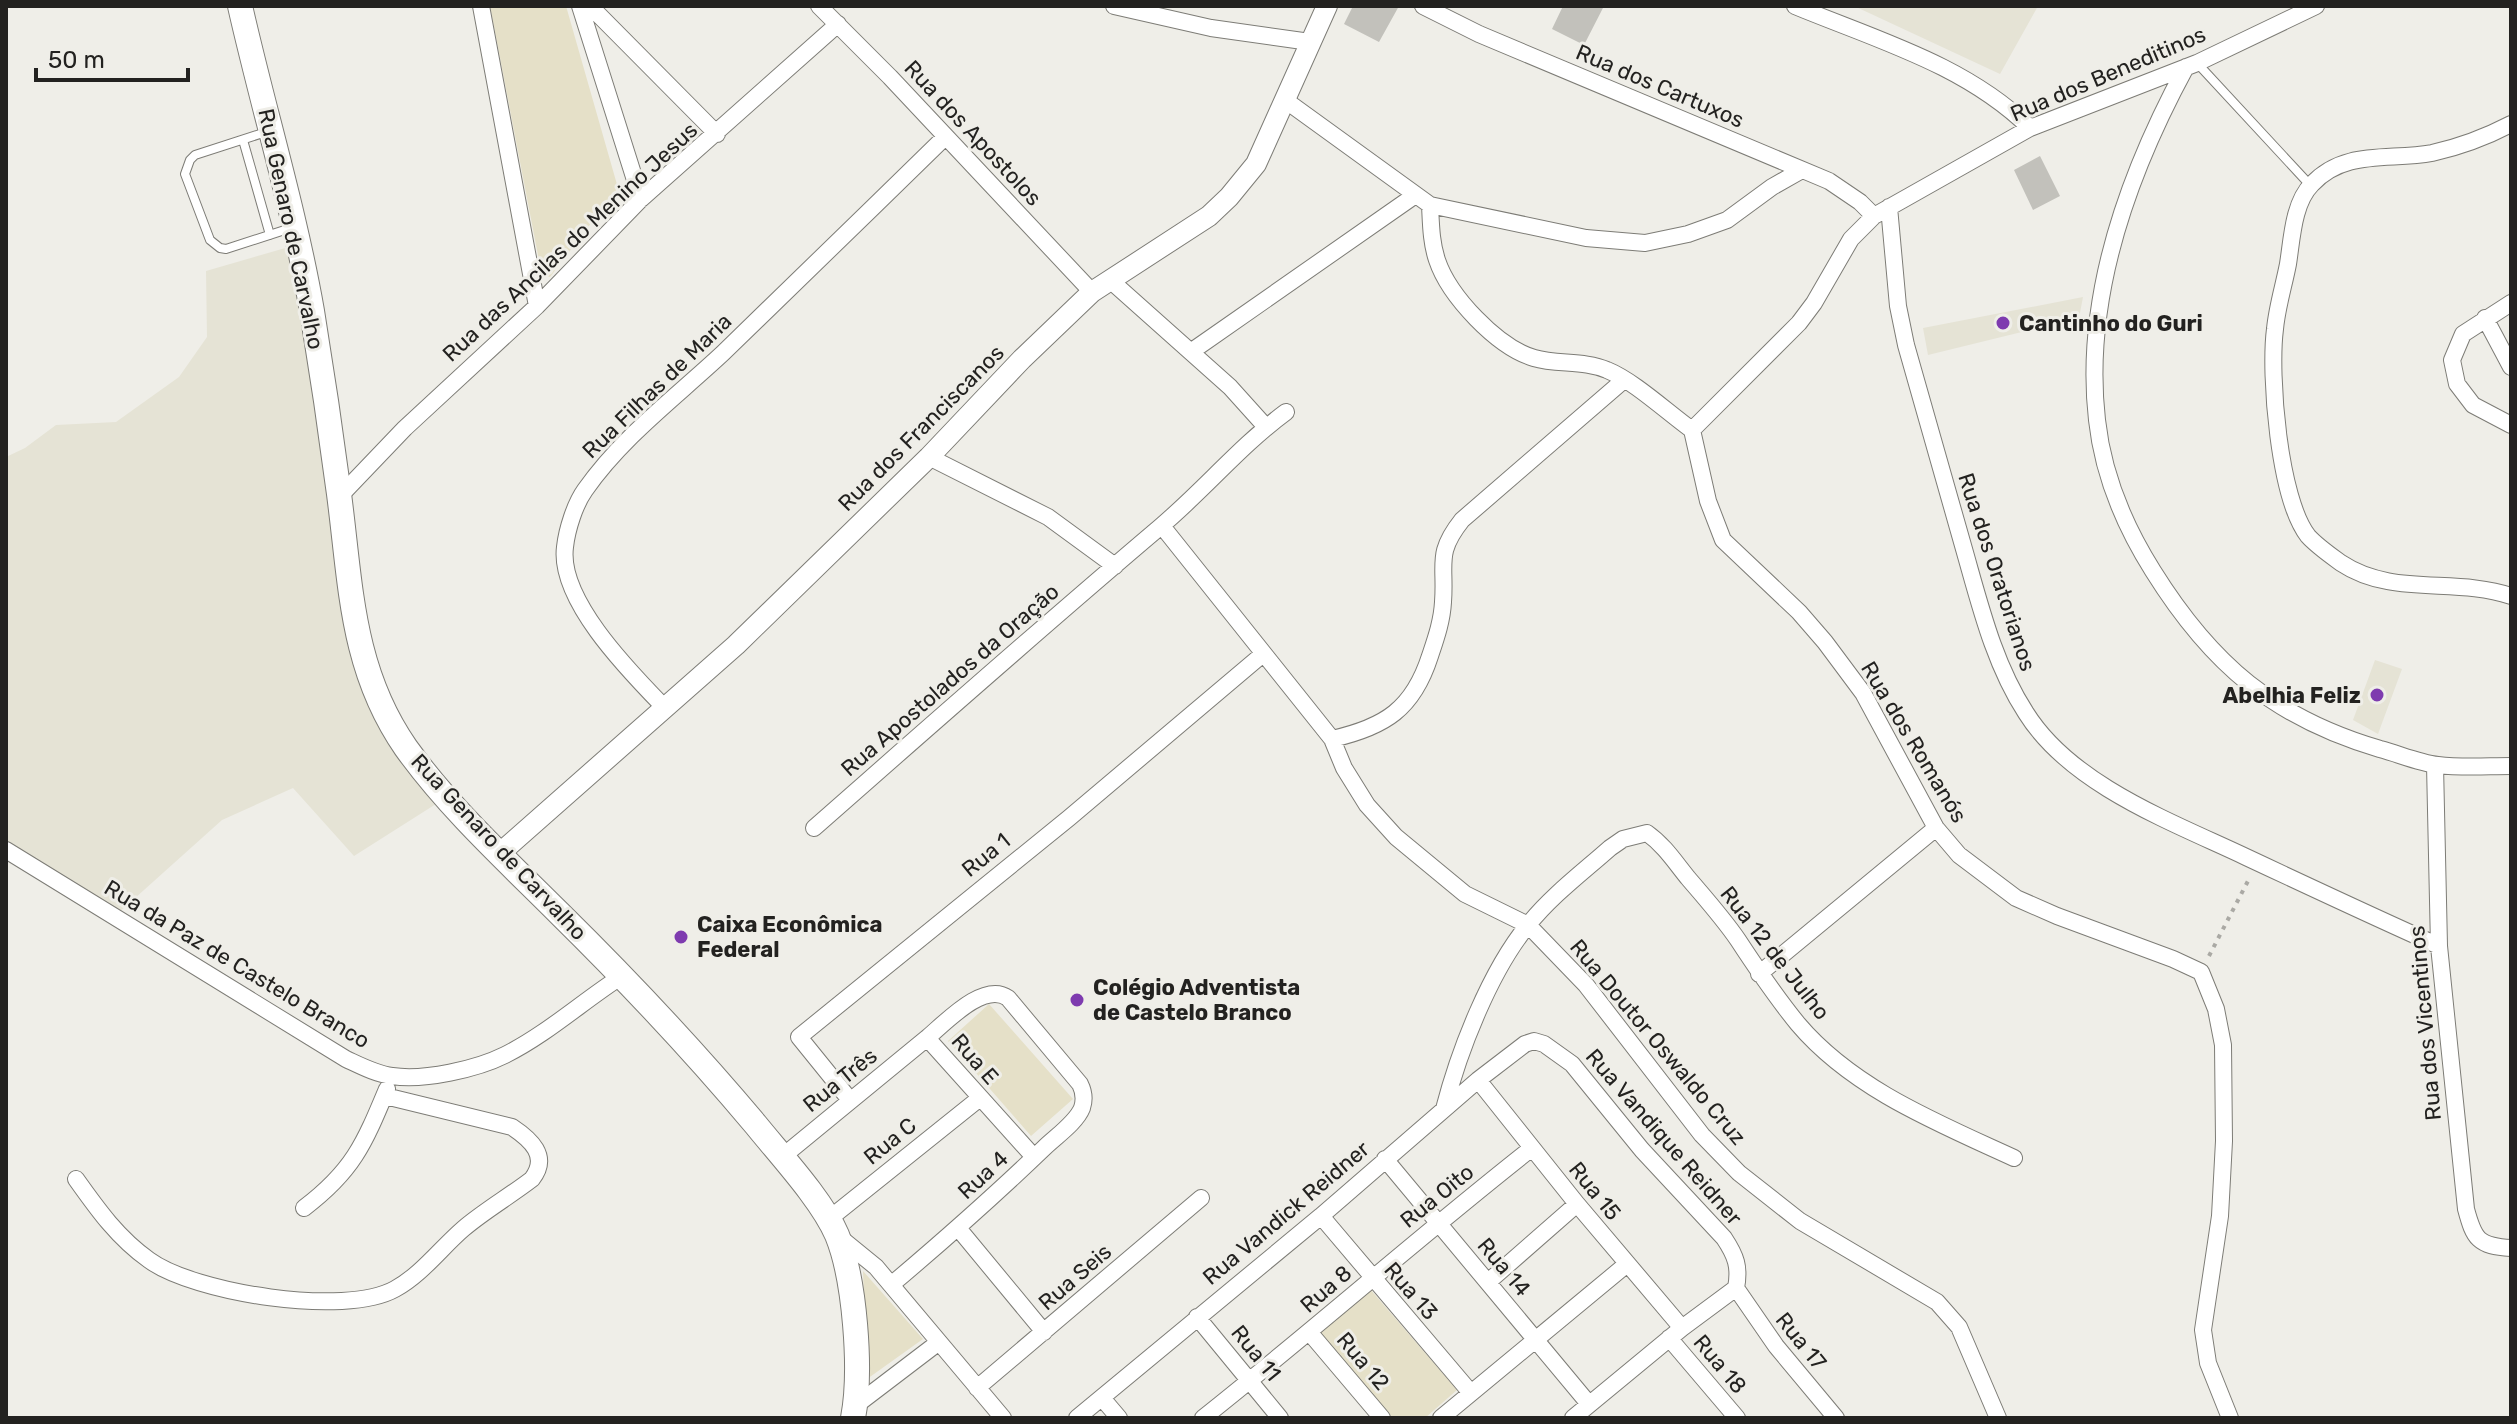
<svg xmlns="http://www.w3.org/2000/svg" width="2517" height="1424" viewBox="0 0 2517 1424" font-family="Rubik,sans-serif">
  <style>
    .built { fill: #e5e3d5 }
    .green { fill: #e5e0c8 }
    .building { fill: #c2c1bb }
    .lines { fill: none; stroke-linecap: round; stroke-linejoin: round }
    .service-casing { stroke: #7d7c76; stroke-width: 10 }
    .minor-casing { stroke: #7d7c76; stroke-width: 18 }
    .tertiary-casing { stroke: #7d7c76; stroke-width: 22 }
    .secondary-casing { stroke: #7d7c76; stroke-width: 26 }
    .path { stroke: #aaa9a4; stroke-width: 4; stroke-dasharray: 4 6; stroke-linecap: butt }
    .service { stroke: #fff; stroke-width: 8 }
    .minor { stroke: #fff; stroke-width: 16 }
    .tertiary { stroke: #fff; stroke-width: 20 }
    .secondary { stroke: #fff; stroke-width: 24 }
    .poi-dot { fill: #7e3baf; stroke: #efeee8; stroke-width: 3 }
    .labels { text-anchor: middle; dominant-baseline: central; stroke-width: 6; stroke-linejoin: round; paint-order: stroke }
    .street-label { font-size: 22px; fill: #232220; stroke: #efeee8 }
    .poi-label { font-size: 22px; font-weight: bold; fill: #232220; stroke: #efeee8; text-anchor: start }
  </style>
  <rect width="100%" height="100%" fill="#efeee8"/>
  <!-- built -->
  <path class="built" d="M1854 6H2038L2000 74Z
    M299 244 339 497 390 723 447 797 354 856 293 788 222 820 115 916 6 843V457L25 448 56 425 116 422 179 377 207 337 206 271Z
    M2083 297 2079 318 1928 355 1923 328Z
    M2375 660 2402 669 2378 734 2353 720Z"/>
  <!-- green -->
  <path class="green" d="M490 6H566L618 188 550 277 542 276Z
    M989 1004 1073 1099 1031 1136 948 1041Z
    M863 1271 923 1339 867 1379Z
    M1370 1289 1457 1390 1425 1418H1393L1320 1333Z"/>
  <!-- building -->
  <path class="building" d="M1353 6H1399L1379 42 1344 24Z
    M1563 6H1604L1584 45 1552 29Z
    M2040 156 2060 196 2033 210 2014 170Z"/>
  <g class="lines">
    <!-- service casing -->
    <g class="service-casing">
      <path id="service" d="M2197 63 2310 185
        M266 132 195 155 190 160 185 174 210 240 220 248 226 249 294 227
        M243 140 270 235"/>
    </g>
    <!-- minor casing -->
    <g class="minor-casing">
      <path id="minor" d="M481 6 537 306
        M580 6 641 199
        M590 6 717 134
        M819 6 890 77 1092 292
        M1114 6 1211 28 1310 42
        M1423 6 1479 34 1829 181 1860 202 1874 216
        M1795 6C1877 40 1966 65 2030 128
        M2186 67C2129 172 2083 298 2097 420 2103 475 2124 525 2153 571 2211 664 2274 718 2380 749 2399 754 2419 763 2438 765 2462 768 2487 766 2511 766
        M1285 100 1430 205 1586 238 1645 243 1688 234 1727 220 1772 187 1802 170
        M2511 124C2486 137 2459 147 2432 153 2389 161 2345 149 2312 184 2293 203 2292 239 2288 264 2284 285 2277 307 2275 329 2269 375 2279 499 2308 536 2317 546 2330 555 2341 563 2392 597 2455 577 2511 596
        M1430 205C1431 224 1431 242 1437 260 1449 296 1497 347 1534 358 1557 365 1584 360 1607 370 1634 381 1667 412 1692 430
        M1889 207 1898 306 1906 345C1926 413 1945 481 1964 549 1980 605 1994 664 2026 713 2071 785 2172 822 2246 857 2310 887 2374 917 2439 946
        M1110 280 1230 387 1266 427
        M2511 303 2463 334 2452 360 2457 384 2473 405 2511 425
        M2485 318 2511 367
        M1192 351 1414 196
        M1692 430 1708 501 1723 540 1799 612 1825 642 1863 693 1936 828 1959 855 2016 898 2057 916 2173 959 2201 972 2216 1009 2223 1045 2224 1141 2220 1216 2203 1330 2208 1363 2230 1418
        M1692 430 1799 323 1814 303 1851 239 1874 216 2030 128 2197 63 2316 6
        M929 457 1048 517 1115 566
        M339 497 405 428 537 306 641 199 838 24
        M1162 526 1332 739 1344 768 1367 805 1396 837 1465 894 1528 925 1586 985 1702 1135 1739 1173 1800 1221 1937 1302 1959 1327 1998 1418
        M665 708C631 673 558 600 565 547 567 529 575 504 585 490 622 437 676 397 723 353 798 281 871 209 945 137
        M1332 739C1385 727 1413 709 1430 656 1436 638 1442 621 1443 602 1446 564 1435 554 1462 520L1624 380
        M2435 765 2439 946 2466 1209C2474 1239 2478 1246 2511 1248
        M814 828C929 727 1043 626 1160 527 1204 490 1240 446 1286 412
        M6 850 346 1059C361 1066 376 1074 392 1076 424 1081 477 1069 505 1055 547 1034 583 1001 622 976
        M1759 974 1936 828
        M1478 1080 1577 1204 1682 1328
        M850 1100 799 1037 1069 818 1263 654
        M1444 1109C1459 1051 1490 971 1528 925 1551 896 1583 872 1610 848L1623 839 1647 833C1664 845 1675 862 1688 878 1705 898 1723 918 1738 940 1757 969 1776 997 1798 1024 1853 1089 1938 1123 2014 1158
        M782 1157 927 1038
        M1385 1159 1589 1404
        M76 1179C98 1210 118 1238 149 1260 194 1293 345 1317 395 1289 421 1275 441 1248 463 1229 484 1211 510 1196 532 1179 550 1156 530 1139 512 1127L385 1096
        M304 1208C353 1171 364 1144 387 1089
        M1321 1216 1471 1393
        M829 1219 980 1098
        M958 1228 1044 1332
        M838 1236 876 1267 1003 1418
        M1488 1282 1577 1204
        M891 1285C943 1241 994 1196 1044 1148 1055 1137 1076 1123 1082 1108 1085 1099 1084 1092 1080 1084L1008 998C984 981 946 1022 927 1038L1034 1157
        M1736 1288 1776 1346 1836 1418
        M1197 1317 1280 1418
        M1310 1333 1382 1418
        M1669 1338 1737 1418
        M977 1388 1201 1198
        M1102 1398 1119 1418
        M855 1406 939 1342
        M1077 1418 1321 1216 1478 1080 1525 1044 1534 1041 1544 1044 1572 1064 1642 1150 1724 1238C1736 1256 1740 1267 1736 1288
        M1203 1418C1314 1330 1420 1236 1532 1148
        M1441 1418 1627 1264
        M1573 1418 1682 1328 1736 1288"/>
    </g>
    <!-- tertiary casing -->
    <g class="tertiary-casing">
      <path id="tertiary" d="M499 854 736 645 929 457 1022 359 1092 292 1209 216 1229 197 1256 164 1327 6"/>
    </g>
    <!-- secondary casing -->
    <g class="secondary-casing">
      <path id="secondary" d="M240 6C263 108 294 208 312 311 322 372 331 433 339 494 351 585 351 669 406 748 450 809 506 860 559 913 628 981 694 1051 756 1125 781 1156 822 1200 837 1235 855 1279 862 1371 853 1418"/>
    </g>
    <!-- path -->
    <path class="path" d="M2209 956 2249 879"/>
    <!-- service -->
    <use href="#service" class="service"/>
    <!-- minor -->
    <use href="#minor" class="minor"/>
    <!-- tertiary -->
    <use href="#tertiary" class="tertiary"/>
    <!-- secondary -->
    <use href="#secondary" class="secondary"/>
  </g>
  <!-- markers -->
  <g class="poi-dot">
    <circle cx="2003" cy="323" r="8"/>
    <circle cx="2377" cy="695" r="8"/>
    <circle cx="681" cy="937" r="8"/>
    <circle cx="1077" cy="1000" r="8"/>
  </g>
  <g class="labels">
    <!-- street labels -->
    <g class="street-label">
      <text transform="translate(2108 74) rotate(-23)">Rua dos Beneditinos</text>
      <text transform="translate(1660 86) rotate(23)">Rua dos Cartuxos</text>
      <text transform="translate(973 133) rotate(47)">Rua dos Apostolos</text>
      <text transform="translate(291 229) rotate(78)">Rua Genaro de Carvalho</text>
      <text transform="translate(570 242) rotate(-43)">Rua das Ancilas do Menino Jesus</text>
      <text transform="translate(657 386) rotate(-44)">Rua Filhas de Maria</text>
      <text transform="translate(921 428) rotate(-45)">Rua dos Franciscanos</text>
      <text transform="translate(1997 572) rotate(72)">Rua dos Oratorianos</text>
      <text transform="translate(950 680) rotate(-41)">Rua Apostolados da Oração</text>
      <text transform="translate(1914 742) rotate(59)">Rua dos Romanós</text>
      <text transform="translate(499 847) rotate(47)">Rua Genaro de Carvalho</text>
      <text transform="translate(986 855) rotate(-39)">Rua 1</text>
      <text transform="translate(1775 953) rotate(52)">Rua 12 de Julho</text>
      <text transform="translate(237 964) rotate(31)">Rua da Paz de Castelo Branco</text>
      <text transform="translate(2425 1023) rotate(-95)">Rua dos Vicentinos</text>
      <text transform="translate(1658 1042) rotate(50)">Rua Doutor Oswaldo Cruz</text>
      <text transform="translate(975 1059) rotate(49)">Rua E</text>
      <text transform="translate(840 1080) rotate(-39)">Rua Três</text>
      <text transform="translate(1664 1137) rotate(49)">Rua Vandique Reidner</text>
      <text transform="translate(890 1141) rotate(-39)">Rua C</text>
      <text transform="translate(983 1175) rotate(-43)">Rua 4</text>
      <text transform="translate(1595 1191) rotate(51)">Rua 15</text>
      <text transform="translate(1437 1196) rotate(-39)">Rua Oito</text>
      <text transform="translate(1286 1213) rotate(-40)">Rua Vandick Reidner</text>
      <text transform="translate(1504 1267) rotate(50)">Rua 14</text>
      <text transform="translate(1075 1277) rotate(-41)">Rua Seis</text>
      <text transform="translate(1326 1289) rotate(-41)">Rua 8</text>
      <text transform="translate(1411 1291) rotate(49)">Rua 13</text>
      <text transform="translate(1801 1341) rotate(51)">Rua 17</text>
      <text transform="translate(1256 1353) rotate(51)">Rua 11</text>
      <text transform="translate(1363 1361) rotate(50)">Rua 12</text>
      <text transform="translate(1720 1364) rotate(50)">Rua 18</text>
    </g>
    <!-- poi labels -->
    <g class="poi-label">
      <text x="2019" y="323">Cantinho do Guri</text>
      <text x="2361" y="695" text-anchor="end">Abelhia Feliz</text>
      <text x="697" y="924">Caixa Econômica<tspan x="697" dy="25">Federal</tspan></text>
      <text x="1093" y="987">Colégio Adventista<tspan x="1093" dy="25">de Castelo Branco</tspan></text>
    </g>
  </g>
  <!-- border -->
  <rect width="2517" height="1424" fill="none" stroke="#232220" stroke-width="16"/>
  <!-- scale -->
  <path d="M36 68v12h152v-12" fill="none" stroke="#232220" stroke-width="4"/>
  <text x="48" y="68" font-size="24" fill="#232220" stroke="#efeee8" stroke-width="6" paint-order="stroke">50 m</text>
</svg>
